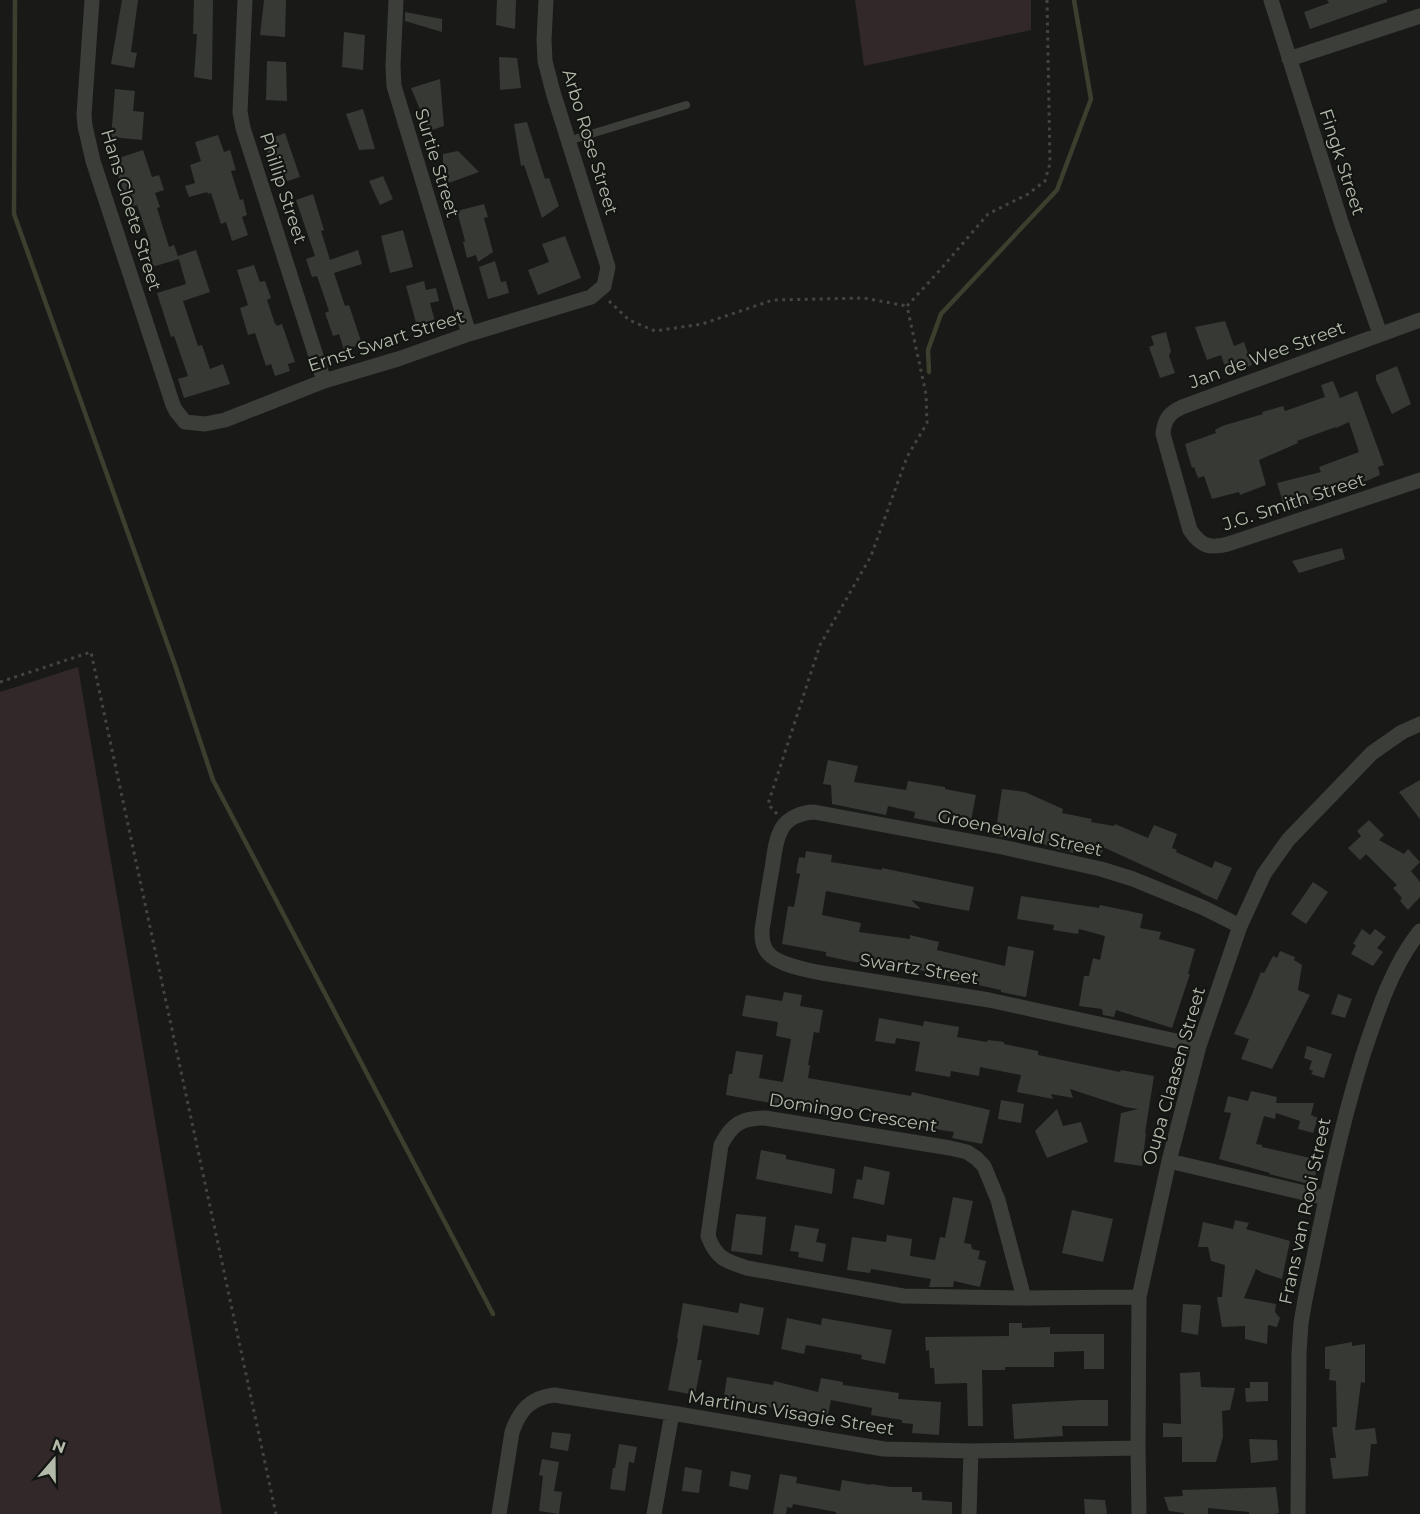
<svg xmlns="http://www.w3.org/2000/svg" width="1420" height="1514" viewBox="0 0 1420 1514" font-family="Montserrat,sans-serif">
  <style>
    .green { fill: #32282a }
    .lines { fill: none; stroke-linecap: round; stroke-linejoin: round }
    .stream { stroke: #3c3e2e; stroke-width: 4.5 }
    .building { fill: #373935 }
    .path { stroke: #43463f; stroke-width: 3; stroke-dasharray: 3 4.5; stroke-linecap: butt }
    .service { stroke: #3c3f39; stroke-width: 8 }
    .minor { stroke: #3c3f39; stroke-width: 15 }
    .labels { text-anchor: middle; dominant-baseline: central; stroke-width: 4.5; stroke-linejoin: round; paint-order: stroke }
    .street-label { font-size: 18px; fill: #b3baaa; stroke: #131513 }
  </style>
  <rect width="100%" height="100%" fill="#191a18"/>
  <!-- green -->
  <path class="green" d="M855 0H1031V30L864 66Z
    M78 667 222 1514H0V692Z"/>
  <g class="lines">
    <!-- stream -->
    <path class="stream" d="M15 0 14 214 175 665 213 780 493 1314
      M929 372 928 350 941 314 1057 190 1091 99 1074 0"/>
  </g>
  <!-- building -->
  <path class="building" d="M122 0H138L131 52 137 53 134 68 111 64Z
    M194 0H213L212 80 194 77 197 34H193Z
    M264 0H286L285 37 260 35Z
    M497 0H516L515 29 496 25Z
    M1327 0H1387V2L1310 29 1304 12 1329 3Z
    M405 12 442 19V32L405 21Z
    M344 32 365 35 363 70 342 67Z
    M499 57 517 58 521 88 500 90Z
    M267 61 286 62 287 101 266 100Z
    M440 79 444 126 429 131 411 88Z
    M115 89 135 91 133 111 144 112 142 140 111 137Z
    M363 109 375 149 359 150 346 114Z
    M527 122 545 179 549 178 559 206 542 218 524 165 521 166 514 124Z
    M285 133 300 177 278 184 264 141Z
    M218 135 224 152 230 150 236 170 231 171 240 200 243 199 247 215 242 217 248 235 232 241 226 222 221 224 211 193 208 194 207 192 189 197 185 186 195 183 190 165 201 161 195 142Z
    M143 150 152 177 159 175 164 190 155 193 160 207 157 208 169 247 174 245 179 259 152 267 145 248 151 246 137 205 129 207 113 160Z
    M458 151 479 172 443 185V154Z
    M383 176 393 199 380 205 369 181Z
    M313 194 324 230 321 231 330 260 358 250 362 264 334 273 345 306 349 305 362 344 344 350 339 334 333 336 325 313 329 311 317 276 312 277 306 259 315 256 296 200Z
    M484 204 488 217 484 218 493 252 478 262 476 255 467 258 463 242 465 241 457 211Z
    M403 230 413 267 390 273 381 236Z
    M565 236 581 278 538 295 528 270 549 262 542 244Z
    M196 250 210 292 183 301 198 346 202 345 210 369 223 364 230 384 184 398 178 379 188 376 174 336 171 337 157 293 186 284 178 256Z
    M495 261 501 282 506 281 509 293 488 299 479 267Z
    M254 265 260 282 265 281 271 298 267 300 275 324H276L277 326 282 324 295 362 288 364 290 371 275 376 271 364 266 366 255 333 248 335 240 308 248 305 237 270Z
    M424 281 426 290 436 288 439 301 430 303 436 325 418 330 406 286Z
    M1225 321 1234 346 1244 342 1252 365 1228 375 1221 355 1207 360 1195 327Z
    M1166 332 1171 351 1169 356 1175 373 1160 378 1149 347 1154 345 1151 336Z
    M1397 366 1411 404 1392 414 1376 380V375Z
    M1333 381 1340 398 1357 391 1384 465 1378 467 1380 475 1364 482 1317 496 1318 498 1286 512 1277 483 1321 472 1319 467 1359 452 1349 422 1336 428V427L1297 441 1298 443 1259 460 1266 485 1240 495 1239 492 1212 499 1204 476 1198 478 1194 467 1192 468 1185 444 1216 433 1215 430 1222 426 1263 414 1262 412 1283 406 1285 411 1325 397 1321 385Z
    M1342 548 1345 559 1299 573 1292 561Z
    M828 760 858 766 854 782 906 790 908 781 945 787V789L976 795 970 826 940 820V823L914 818 915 812 888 806 886 815 832 804 831 785 823 784Z
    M1420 780V819L1399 792Z
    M1002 789 1025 792 1063 809 1062 813 1092 819 1091 822 1114 826 1115 824 1148 838 1154 825 1177 834 1172 848 1177 850 1176 852 1212 868 1215 861 1232 868 1217 900 1201 893V892L1103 847 1102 854 1074 849 1073 853 1053 848 1018 833 1017 839 995 836Z
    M1369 820 1384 835 1379 840 1404 854 1408 849 1420 862 1411 871 1420 882V897L1408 910 1400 901 1402 898 1393 888 1397 885 1366 854 1360 860 1348 848 1361 836 1357 831Z
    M806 851 832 855 831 862 882 870V868L974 887 969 911 911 900 921 909 826 891 822 915 861 923 859 932 910 939V935L939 942 937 950 1005 966 1008 946 1034 951 1026 997 1001 992V990L960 981 959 984 931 977 932 973 889 963V966L854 962 826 956V952L782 944 788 906 794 907 800 874 796 873 799 857 805 858Z
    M1313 882 1328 892 1306 924 1291 914Z
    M1021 896 1099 908 1100 905 1143 914 1140 928 1161 932 1159 939 1195 949 1188 974H1190L1172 1028 1116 1010 1114 1017 1103 1015 1102 1009 1079 1006 1084 976H1089L1093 958 1100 960 1105 936 1079 929 1078 934 1053 930 1054 925 1017 919Z
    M1362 929 1370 935 1375 929 1386 937 1377 948 1383 952 1373 966 1351 954 1356 945 1353 944Z
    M1280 951 1295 957 1294 960 1302 965 1298 990 1310 995 1272 1069 1241 1059 1249 1039 1234 1034 1250 999 1261 972 1264 973 1273 956 1277 958Z
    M784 992 802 995 800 1006 823 1010 819 1033 814 1032 808 1065H810L808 1078 911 1096 912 1092 990 1110 982 1144 952 1138 954 1132 868 1119 870 1112 846 1107 844 1119 824 1116V1112L771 1104V1103L726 1095 729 1074H732L736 1051 763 1055 759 1078 783 1082 791 1039 776 1036 778 1022 742 1016 746 995 782 1001Z
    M1338 994 1352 999 1345 1018 1331 1014Z
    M879 1018 923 1026 924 1021 959 1027 957 1037 987 1042 988 1040 1004 1042V1044L1038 1051V1055L1120 1072 1121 1070 1154 1076 1145 1133H1146L1142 1166 1114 1162 1121 1113 1138 1109 1125 1107 1070 1089 1073 1098 1051 1094 1053 1099 1017 1092 1021 1075 980 1067 979 1076 951 1071 950 1077 915 1071 920 1042 896 1038 895 1044 875 1041Z
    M1307 1046 1332 1054 1324 1078 1311 1074 1313 1071 1309 1069 1312 1061 1304 1058Z
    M1251 1091 1277 1097 1276 1103H1314L1311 1115 1318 1118 1313 1133 1298 1129 1300 1121 1276 1113 1275 1119 1264 1116 1256 1144 1262 1145V1147L1319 1160 1313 1185 1269 1174 1270 1173 1219 1159 1231 1113 1224 1112 1228 1096 1248 1101Z
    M1001 1100 1024 1104 1021 1123 998 1119Z
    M1057 1109 1063 1126 1081 1122 1088 1142 1047 1158 1035 1131Z
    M761 1150 786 1155V1159L835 1169 832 1194 756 1179Z
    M864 1166 890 1172 884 1205 853 1198 857 1179 862 1180Z
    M953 1197 973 1201 964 1243 971 1244 972 1249 980 1251 978 1259 986 1261 980 1287 954 1281 953 1287H929L931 1279 871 1269 870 1273 847 1270 852 1237 886 1242 887 1235 912 1239 910 1256 935 1260 940 1237 945 1238Z
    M1072 1210 1113 1219 1103 1262 1062 1253Z
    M736 1214 766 1217 762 1255 731 1251Z
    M1235 1220 1249 1223 1246 1229 1290 1241 1282 1279 1263 1273 1256 1269 1244 1298 1276 1304 1275 1312 1280 1318 1277 1327 1268 1325 1267 1344 1245 1339V1326L1222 1327 1217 1297H1222L1225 1265 1211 1261 1208 1247H1198L1203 1222 1233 1229Z
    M795 1225 819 1229 816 1242 826 1244 823 1262 798 1257 799 1252 790 1251Z
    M683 1303 738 1313 740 1303 764 1308 759 1335 703 1325 697 1360H702L695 1395 668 1390 678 1339 677 1338Z
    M1183 1304 1201 1305 1198 1335 1181 1332Z
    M787 1318 821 1325 822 1318 892 1330 885 1364 861 1359 862 1355 806 1345 804 1354 781 1349Z
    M1009 1323H1022V1328L1050 1327V1334H1104V1369H1084V1351L1054 1352V1367H1005V1370H982L983 1426H968L967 1383 935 1384 934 1368H930L929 1350 926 1351 925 1337 1009 1336Z
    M1352 1342V1346L1365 1344V1383L1361 1382 1355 1430 1375 1428 1377 1444H1371L1368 1476 1333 1479 1330 1458H1336L1332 1427H1337L1336 1381 1329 1380 1330 1369H1325V1347Z
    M1200 1372 1201 1387 1235 1388 1230 1410 1222 1411 1223 1437 1216 1462H1182V1437H1163V1423L1181 1424 1180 1373Z
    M727 1377 773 1385 774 1381 818 1392 821 1378 843 1382V1385L899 1393 898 1399 941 1402 939 1435 912 1433 913 1424 902 1423V1420L871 1415 872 1408 831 1400 827 1420 747 1402V1406L723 1402Z
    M1250 1382H1268V1401L1246 1402 1245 1388H1250Z
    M1081 1400H1108V1426H1062L1063 1436 1014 1439 1012 1404Z
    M552 1432 571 1434 568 1451 550 1448Z
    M1249 1439 1277 1440 1278 1460 1251 1463Z
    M619 1444 637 1447 634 1463 629 1462 625 1491 610 1489 613 1468H615Z
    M542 1459 559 1462 554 1491 562 1492 559 1514 539 1511 543 1476 539 1475Z
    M685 1467 702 1470 699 1493 682 1491Z
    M731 1471 751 1475 748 1490 729 1486Z
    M780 1474 797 1477 796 1483 840 1491 842 1480 871 1485V1484L891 1487H912V1492H922V1500L952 1502V1514H836V1512L793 1504 792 1508 787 1507 786 1514H773Z
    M1276 1487 1279 1513 1274 1514H1249V1512L1208 1508V1514H1184V1513L1169 1511 1164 1497 1183 1496 1182 1490Z
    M1084 1499 1105 1500 1107 1514H1085Z"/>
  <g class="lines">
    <!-- path -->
    <path class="path" d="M609 301 629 320 655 331 702 324 773 300 864 298 907 306
      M907 306 940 270 988 214 1028 194 1045 181 1050 163 1047 0
      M0 682 91 652 276 1514
      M777 814 768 804 820 645 871 556 907 457 927 423 926 394 907 306"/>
    <!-- service -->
    <path class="service" d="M568 141 686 105"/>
    <!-- minor -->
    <path class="minor" d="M92 0 84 115 85 126 93 161 173 405 176 411 185 422 205 424 225 420 324 381 398 359 469 334 591 297 604 286 608 267 553 92 545 61 544 40 546 0
      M245 0 240 112 243 128 324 381
      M396 0 393 66 394 86 469 334
      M1271 0 1342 225 1380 334
      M1289 59 1420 16
      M1420 320 1182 407C1169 413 1164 420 1163 434L1190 530C1201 546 1209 549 1228 544L1420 480
      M1199 1046 989 1000 822 973C807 970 778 965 768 953 762 946 762 938 762 930 765 910 768 890 772 869 774 856 775 840 782 828 788 818 802 812 814 812L1002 847 1101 869 1133 879 1204 908 1240 926
      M1169 1161 1326 1198
      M1024 1298 998 1200 984 1166 976 1158 967 1152 950 1148 765 1118C741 1118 732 1124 721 1145L708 1236C716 1258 725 1261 747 1268L903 1296 1024 1298 1139 1297
      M499 1514 512 1432C520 1410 530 1398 554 1395L672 1413 884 1449 971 1451 1138 1448
      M654 1514 672 1413
      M969 1514 971 1451
      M1139 1514 1138 1448 1139 1297 1169 1161 1199 1046 1240 926 1264 874 1288 840 1372 753 1402 732 1420 724
      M1298 1514 1299 1353 1301 1323 1305 1300C1322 1218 1338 1135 1363 1055 1377 1013 1392 966 1420 931"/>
  </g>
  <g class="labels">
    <!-- street labels -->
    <g class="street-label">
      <text transform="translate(590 142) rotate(73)">Arbo Rose Street</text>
      <text transform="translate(1342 162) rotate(72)">Fingk Street</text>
      <text transform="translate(437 163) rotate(73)">Surtie Street</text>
      <text transform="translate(283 188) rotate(72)">Phillip Street</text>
      <text transform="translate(131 210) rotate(73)">Hans Cloete Street</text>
      <text transform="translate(386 341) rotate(-18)">Ernst Swart Street</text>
      <text transform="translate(1267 355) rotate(-20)">Jan de Wee Street</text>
      <text transform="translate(1294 502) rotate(-18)">J.G. Smith Street</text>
      <text transform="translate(1020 833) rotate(12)">Groenewald Street</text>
      <text transform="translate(919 969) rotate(9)">Swartz Street</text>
      <text transform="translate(1174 1076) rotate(-74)">Oupa Claasen Street</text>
      <text transform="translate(853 1113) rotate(9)">Domingo Crescent</text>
      <text transform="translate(1305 1211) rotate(-78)">Frans van Rooi Street</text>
      <text transform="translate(791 1413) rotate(9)">Martinus Visagie Street</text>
    </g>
  </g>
  <!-- north arrow -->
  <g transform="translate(54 1460) rotate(20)" stroke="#131513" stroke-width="4.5" paint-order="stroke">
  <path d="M0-4.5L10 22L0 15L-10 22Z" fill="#b3baaa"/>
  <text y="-9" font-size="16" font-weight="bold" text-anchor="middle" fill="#b3baaa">N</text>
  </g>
</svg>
